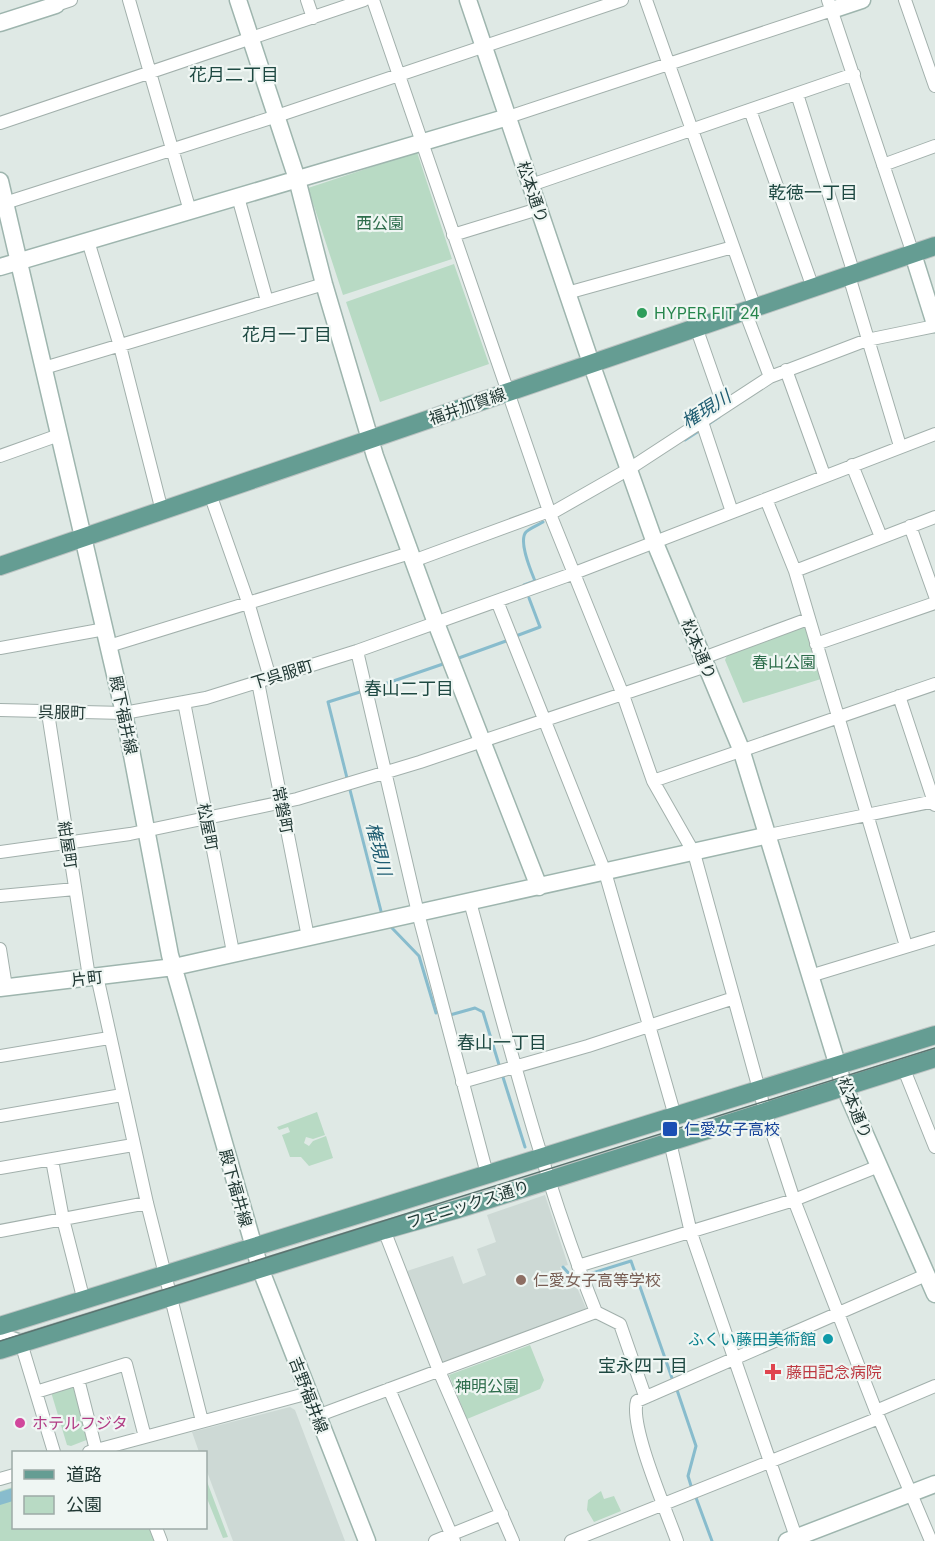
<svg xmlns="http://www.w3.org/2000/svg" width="935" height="1541" viewBox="0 0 935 1541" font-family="Inter,'Noto Sans JP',sans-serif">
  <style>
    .built { fill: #cdd9d5 }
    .green { fill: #b8dac4 }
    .water { fill: #88bccd }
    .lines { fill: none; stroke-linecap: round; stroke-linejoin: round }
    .stream { stroke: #88bccd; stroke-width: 3 }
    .street-casing { stroke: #a2b0ac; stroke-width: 14 }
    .secondary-casing { stroke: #9eb5ae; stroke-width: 19 }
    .primary-casing { stroke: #bcc3c2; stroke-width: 20 }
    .street { stroke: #fff; stroke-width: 12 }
    .secondary { stroke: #fff; stroke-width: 16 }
    .primary { stroke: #659d93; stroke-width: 18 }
    .tram { stroke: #5b7470; stroke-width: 1.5 }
    .leisure-dot { fill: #2e9e5b; stroke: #eff6f3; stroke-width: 2 }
    .transit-dot { fill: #1a4fb4; stroke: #eff6f3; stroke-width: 2 }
    .education-dot { fill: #8d6e63; stroke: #eff6f3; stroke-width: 2 }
    .culture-dot { fill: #0f9aa8; stroke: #eff6f3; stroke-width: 2 }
    .health-dot { fill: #e0444e; stroke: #eff6f3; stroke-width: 2 }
    .hotel-dot { fill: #d1479c; stroke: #eff6f3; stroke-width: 2 }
    .labels { text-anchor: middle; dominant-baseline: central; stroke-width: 4.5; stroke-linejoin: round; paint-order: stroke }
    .street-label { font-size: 16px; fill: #213834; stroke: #eff6f3 }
    .park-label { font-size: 16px; fill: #2d6d4b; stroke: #eff6f3 }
    .leisure-label { font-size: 16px; fill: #27864d; stroke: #eff6f3; text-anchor: start }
    .transit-label { font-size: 16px; fill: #164399; stroke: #eff6f3; text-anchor: start }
    .education-label { font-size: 16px; fill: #785e54; stroke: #eff6f3; text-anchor: start }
    .culture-label { font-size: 16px; fill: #0d838f; stroke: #eff6f3; text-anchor: end }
    .health-label { font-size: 16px; fill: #be3a42; stroke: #eff6f3; text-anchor: start }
    .hotel-label { font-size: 16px; fill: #b23c85; stroke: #eff6f3; text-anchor: start }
    .neighbourhood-label { font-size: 18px; fill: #1e4942; stroke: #eff6f3 }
    .water-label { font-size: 18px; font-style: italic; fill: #1e5c71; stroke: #eff6f3 }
  </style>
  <rect width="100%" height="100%" fill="#dfe9e5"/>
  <!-- built -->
  <path class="built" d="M545 1195 568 1265 560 1267 564 1278 575 1283 586 1308 583 1314 447 1363 441 1360 407 1271 453 1256 463 1284 486 1275 477 1249 496 1242 487 1215Z
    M290 1407 295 1410 345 1541H233L206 1469V1452H199L192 1432Z"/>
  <!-- green -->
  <path class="green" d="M417 152 452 259 343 295 308 188Z
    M454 264 489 364 380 402 346 302Z
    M806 626 821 679 743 703 725 660 728 653Z
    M317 1112 325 1135 313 1139 306 1137 304 1143 309 1146 313 1141 326 1136 333 1158 309 1166 301 1157H290L282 1135 290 1132 288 1127 279 1130 277 1127Z
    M530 1345 544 1380 540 1389 467 1419 449 1375Z
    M76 1384 89 1439 71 1446 67 1445 51 1392Z
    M206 1479 228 1537 223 1538 206 1496Z
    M13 1487 14 1528H151L156 1541H0V1491Z
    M601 1491 604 1499 614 1496 621 1511 594 1522 587 1510 588 1500Z"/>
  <!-- water -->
  <path class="water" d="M13 1488V1501L0 1505V1492Z"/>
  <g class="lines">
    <!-- stream -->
    <path class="stream" d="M707 425 719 417
      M685 440 702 429
      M524 585 535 581C531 571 518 541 526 532 530 528 538 525 543 522
      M516 636 540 627 529 598
      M456 659 506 641
      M370 689 443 664
      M347 778 328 702 360 692
      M350 790 382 915
      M392 928 419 956 436 1013
      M450 1015 475 1008 483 1012 500 1068
      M502 1074 525 1147
      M563 1267 573 1278
      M586 1275 631 1261 673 1381
      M676 1387 696 1446 688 1476 692 1489
      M695 1495 712 1541"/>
    <!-- street casing -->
    <g class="street-casing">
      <path id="street" d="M55 0 56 5 71 0
        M129 0 190 211
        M307 0 313 18
        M373 0 550 514 623 695 653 781 694 853 765 1111 794 1200 876 1411 931 1541
        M646 0 755 308
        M828 0 913 254
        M905 0 935 86
        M797 94 854 274
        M750 110 813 288
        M508 117 832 10
        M0 123 364 0
        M883 165 935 146
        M531 185 854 74
        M238 197 267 301
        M5 203 277 116 622 0
        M453 235 538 209
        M88 241 120 346 162 511
        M849 276 900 446
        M567 293 733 247
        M745 311 770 377
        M696 327 724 407
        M44 368 324 284
        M786 370 824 475
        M702 422 732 512
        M0 456 59 435
        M852 465 881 537
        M210 494 248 602 270 678
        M766 499 795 571 906 946
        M550 514 629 469 770 377 867 340 935 326
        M910 526 935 596
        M413 561 549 511
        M795 571 935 517
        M497 601 605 872 675 1116
        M816 644 935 603
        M109 646 410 553
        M0 648 105 629
        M357 651 418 913 487 1174
        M703 658 808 619
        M258 682 308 937
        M899 696 935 805
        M184 702 233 952
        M0 710 124 713 206 698 357 651 572 574 935 434
        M48 713 89 977
        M653 781 935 684
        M769 835 935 801
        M0 852 130 834 297 799 420 762 706 666
        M0 896 75 889
        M470 902C508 1040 543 1180 596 1312L620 1324 645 1396
        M0 949 6 987
        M97 976 147 1203 202 1421
        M810 976 935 938
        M0 1056 109 1038
        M903 1067 935 1147
        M462 1082 588 1046 734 998
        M0 1116 122 1095
        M670 1142 691 1233 796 1537
        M52 1160 63 1219 84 1301
        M0 1168 133 1145
        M384 1230 439 1371 513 1541
        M0 1231 147 1203
        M578 1266 794 1200 879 1166
        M21 1343 54 1452
        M78 1379 126 1364 145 1437
        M389 1389 454 1541
        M36 1392 78 1379 96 1450
        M876 1411 935 1386
        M317 1416 596 1312
        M89 1452 309 1393
        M0 1479 14 1475
        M156 1528 161 1541
        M435 1541 502 1514
        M571 1541 879 1418
        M677 1541C667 1512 629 1426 637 1401L926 1275"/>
    </g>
    <!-- secondary casing -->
    <g class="secondary-casing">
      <path id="secondary" d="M238 0 297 179 324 284 375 456 436 623 539 887
        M468 0 591 363 655 543 741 749 844 1086 935 1294
        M832 10 862 0
        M0 23 56 5
        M0 181 124 713 170 955 260 1268 367 1541
        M913 254 935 324
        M0 267 508 117
        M0 988 174 967 769 835
        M0 1336 21 1343
        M787 1541 935 1484"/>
    </g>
    <!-- primary casing -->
    <g class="primary-casing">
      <path id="primary" d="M0 566 935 246
        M0 1326 935 1035
        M0 1350 384 1230 458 1209 935 1058"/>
    </g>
    <!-- street -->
    <use href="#street" class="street"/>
    <!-- secondary -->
    <use href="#secondary" class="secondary"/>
    <!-- primary -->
    <use href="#primary" class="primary"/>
    <!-- tram -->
    <path class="tram" d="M0 1341 935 1048"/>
  </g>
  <!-- markers -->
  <circle class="leisure-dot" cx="642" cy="313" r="6"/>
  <rect class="transit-dot" x="662" y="1121" width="16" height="16" rx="3"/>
  <circle class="education-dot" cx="521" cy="1280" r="6"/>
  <circle class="culture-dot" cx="828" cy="1339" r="6"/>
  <path class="health-dot" d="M770 1363h6v6h6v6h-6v6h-6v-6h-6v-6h6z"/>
  <circle class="hotel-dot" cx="20" cy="1423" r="6"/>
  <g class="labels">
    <!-- street labels -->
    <g class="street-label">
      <text transform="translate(533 192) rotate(71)">松本通り</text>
      <text transform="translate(467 406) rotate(-19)">福井加賀線</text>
      <text transform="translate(699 649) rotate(67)">松本通り</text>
      <text transform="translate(282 674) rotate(-17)">下呉服町</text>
      <text transform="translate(62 712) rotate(1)">呉服町</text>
      <text transform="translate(124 715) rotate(78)">殿下福井線</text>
      <text transform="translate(283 810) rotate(79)">常磐町</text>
      <text transform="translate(208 827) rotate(79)">松屋町</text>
      <text transform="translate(68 845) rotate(81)">紺屋町</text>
      <text transform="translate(87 978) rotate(-7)">片町</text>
      <text transform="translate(855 1108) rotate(68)">松本通り</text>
      <text transform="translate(236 1188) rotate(74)">殿下福井線</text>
      <text transform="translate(468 1204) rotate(-17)">フェニックス通り</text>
      <text transform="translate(309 1395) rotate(69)">吉野福井線</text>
    </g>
    <!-- park labels -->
    <g class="park-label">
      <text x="380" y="223">西公園</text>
      <text x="784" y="662">春山公園</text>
      <text x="487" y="1386">神明公園</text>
    </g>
    <!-- leisure labels -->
    <g class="leisure-label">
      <text x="654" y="313">HYPER FIT 24</text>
    </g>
    <!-- transit labels -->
    <g class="transit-label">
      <text x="684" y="1129">仁愛女子高校</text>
    </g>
    <!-- education labels -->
    <g class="education-label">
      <text x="533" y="1280">仁愛女子高等学校</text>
    </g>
    <!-- culture labels -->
    <g class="culture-label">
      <text x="816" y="1339">ふくい藤田美術館</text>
    </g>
    <!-- health labels -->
    <g class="health-label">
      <text x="786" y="1372">藤田記念病院</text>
    </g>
    <!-- hotel labels -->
    <g class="hotel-label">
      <text x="32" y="1423">ホテルフジタ</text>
    </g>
    <!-- neighbourhood labels -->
    <g class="neighbourhood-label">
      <text x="234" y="74">花月二丁目</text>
      <text x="813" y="192">乾徳一丁目</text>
      <text x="287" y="334">花月一丁目</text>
      <text x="409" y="688">春山二丁目</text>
      <text x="502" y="1042">春山一丁目</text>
      <text x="643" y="1365">宝永四丁目</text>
    </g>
    <!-- water labels -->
    <g class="water-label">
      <text transform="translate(706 409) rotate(-32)">権現川</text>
      <text transform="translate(379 849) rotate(76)">権現川</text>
    </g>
  </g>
  <!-- legend -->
  <rect x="12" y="1451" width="195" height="78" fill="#eff6f3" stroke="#9daaa7" stroke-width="1.5"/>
  <rect x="24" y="1470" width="30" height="9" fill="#659d93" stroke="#9daaa7" stroke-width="1.5"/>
  <text x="66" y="1481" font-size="18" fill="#213834">道路</text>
  <rect x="24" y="1496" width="30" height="18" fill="#b8dac4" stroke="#9daaa7" stroke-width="1.5"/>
  <text x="66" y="1511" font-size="18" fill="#213834">公園</text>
</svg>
